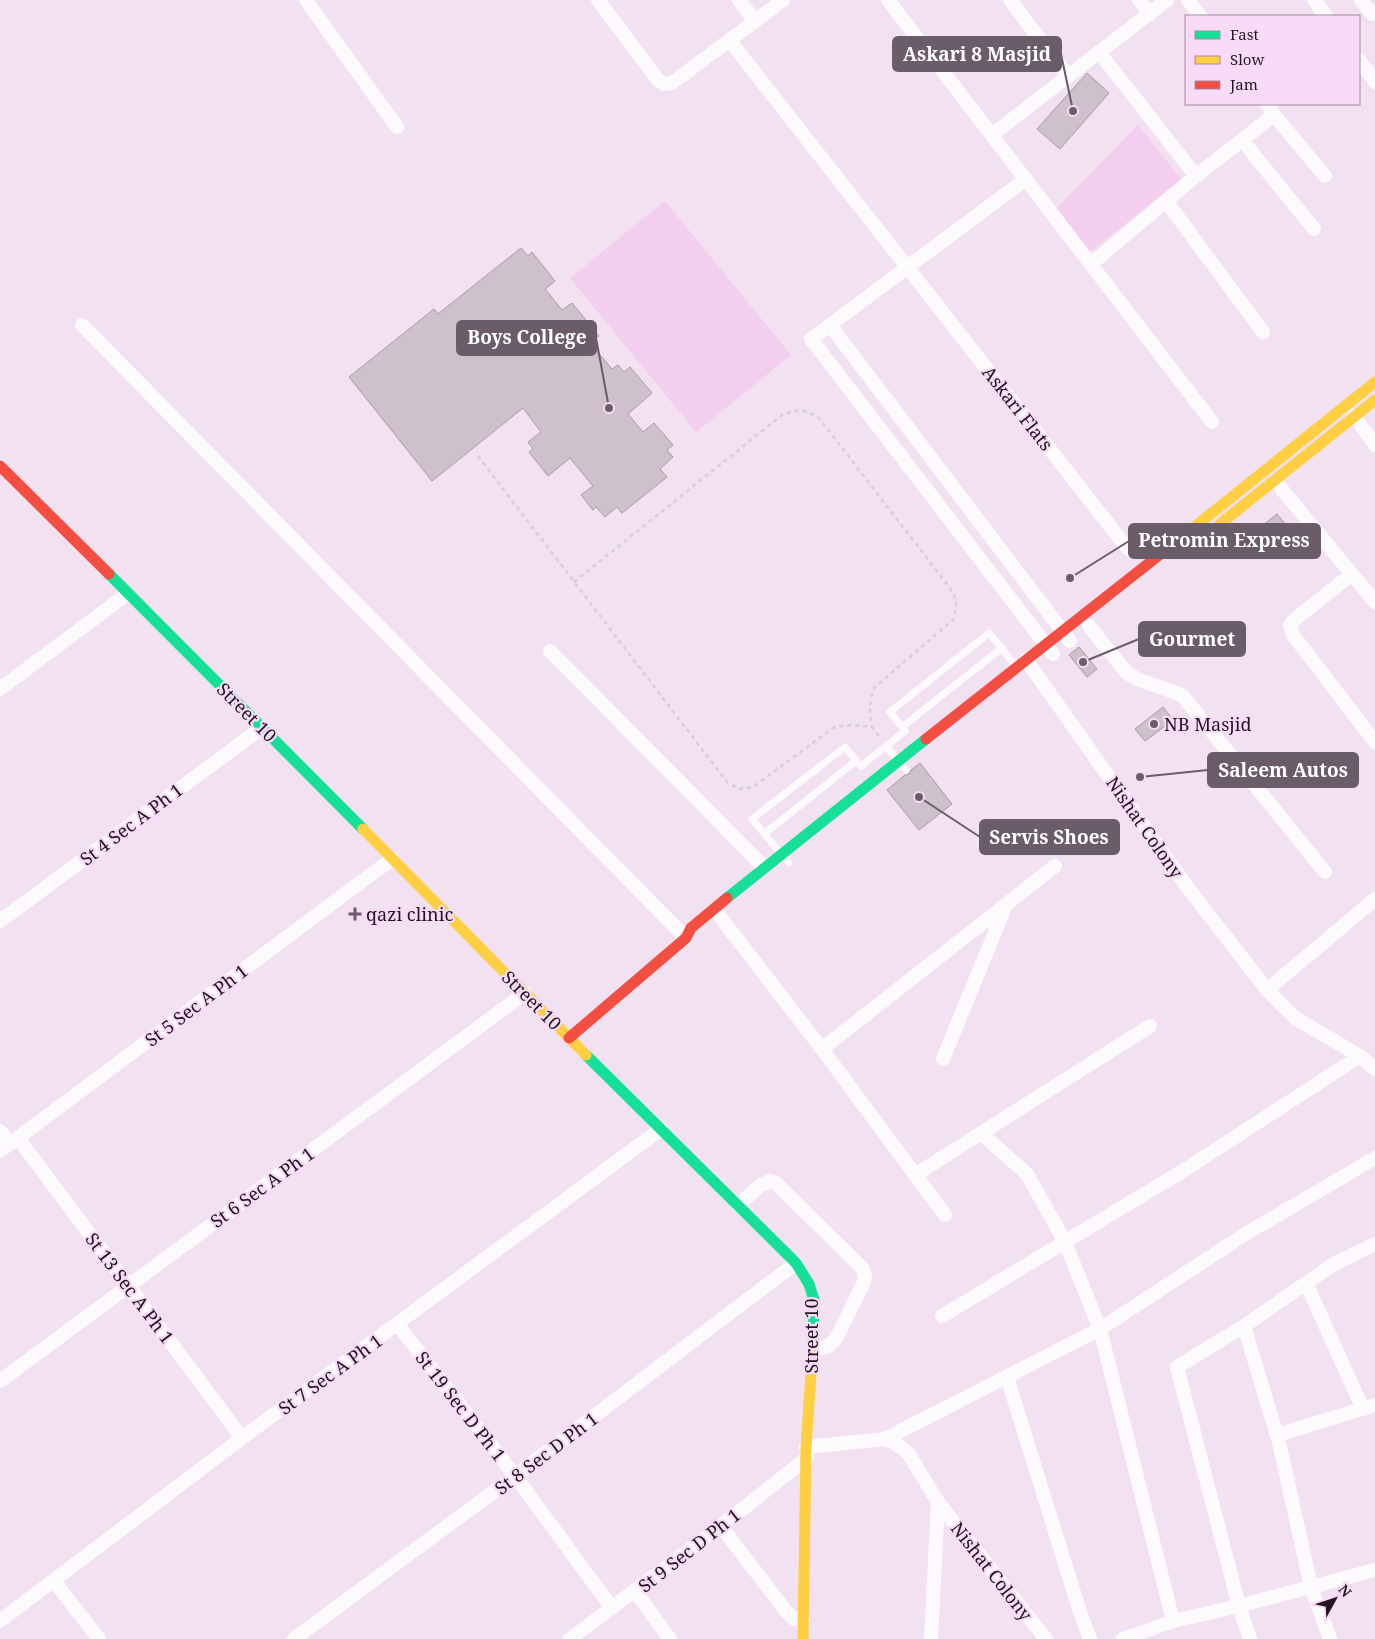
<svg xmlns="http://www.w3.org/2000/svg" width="1375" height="1639" viewBox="0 0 1375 1639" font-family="'Noto Serif',serif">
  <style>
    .green { fill: #f3ceef }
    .building { fill: #cec1cc; stroke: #a69aa5 }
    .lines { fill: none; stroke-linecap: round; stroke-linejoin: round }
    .path { stroke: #d4d0d4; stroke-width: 2.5; stroke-dasharray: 4 4; stroke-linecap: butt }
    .lane { stroke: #fdfafd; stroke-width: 7 }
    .street { stroke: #fdfafd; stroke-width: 14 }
    .fast { stroke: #16e098; stroke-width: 11 }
    .slow { stroke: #ffcf43; stroke-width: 11 }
    .jam { stroke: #f24e42; stroke-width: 11 }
    .poi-dot { fill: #6a5d69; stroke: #f8dbf6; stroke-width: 2 }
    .labels { text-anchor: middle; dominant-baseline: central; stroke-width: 4.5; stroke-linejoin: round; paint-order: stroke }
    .street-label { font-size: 18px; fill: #211620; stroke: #f8dbf6 }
    .poi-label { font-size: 18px; fill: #211620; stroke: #f8dbf6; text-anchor: start }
    .leader { fill: none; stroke: #6a5d69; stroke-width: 2 }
    .callout-dot { fill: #6a5d69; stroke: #f8dbf6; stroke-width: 2 }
    .callout { fill: #6a5d69; stroke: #6a5d69; stroke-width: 2 }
    .callout-label { font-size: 19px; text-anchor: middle; font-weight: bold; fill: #fff }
  </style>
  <rect width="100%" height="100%" fill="#f2e1f0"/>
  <!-- green -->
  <path class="green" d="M1138 125 1181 179 1085 256 1052 213Z
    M665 201 791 355 696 432 570 278Z"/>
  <!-- building -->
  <path class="building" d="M1087 73 1109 93 1060 149 1037 129Z
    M521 248 528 256 532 252 555 281 545 289 562 310 572 303 599 336 590 343 612 369 618 365 624 372 630 367 652 393 628 414 643 432 654 423 673 445 667 450 673 457 660 469 667 477 622 513 617 507 605 517 596 507 593 510 581 495 593 486 570 458 548 476 529 452 533 449 528 442 541 432 523 408 432 481 349 377 434 309 438 314Z
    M1277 514 1295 536 1270 557 1252 534Z
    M1079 647 1097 669 1087 677 1069 655Z
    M1163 707 1173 720 1145 741 1135 729Z
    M920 763 952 804 919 830 887 790 905 775 909 774 911 770Z"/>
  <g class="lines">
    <!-- path -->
    <path class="path" d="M478 456 727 782 740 789 753 787 833 728C847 724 858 725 872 727L880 738
      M574 582 782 415C798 409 804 409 819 418L950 588C957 599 957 606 954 619L874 688C869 703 869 713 872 727"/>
    <!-- lane -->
    <path class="lane" d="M902 727 1002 648
      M886 746 906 770
      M764 834 856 761
      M789 863 752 819 845 747 861 766 905 731 890 712 989 633 1016 666"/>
    <!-- street -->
    <path class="street" d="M306 0 397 127
      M598 0 658 80 664 84 672 83 783 0
      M739 0 755 21
      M888 0 1212 422
      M1010 0 1068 76
      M1139 0 1150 14
      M1188 0 1200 16
      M1314 0 1326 16
      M1361 0 1372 14
      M734 46 1128 549
      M1099 52 1196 176
      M1359 60 1375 82
      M1274 115 1325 176
      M993 134 1167 0
      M1242 140 1314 229
      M1026 179 811 339 1053 654
      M1166 201 1263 332
      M1091 264 1196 176 1274 115 1267 104
      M82 325 686 938
      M830 325 1070 641
      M1354 416 1375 445
      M1275 481 1375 602
      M1352 574 1294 620 1290 626 1293 635 1375 742
      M1089 626 1127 673 1137 679 1182 695 1325 872
      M550 651 764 867
      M1026 660 1185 884 1267 990 1295 1018 1360 1056 1375 1069
      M0 689 127 594
      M721 918 822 1049 945 1215
      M0 921 263 727
      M1267 990 1375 899
      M822 1049 1055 866
      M943 1059 1006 905
      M0 1131 10 1144
      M981 1133 1027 1174 1065 1242 1100 1329 1173 1621 1123 1639
      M18 1138 242 1438
      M0 1151 392 859
      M915 1175 1150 1026
      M738 1205 761 1185 770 1181 776 1183 863 1269 865 1277 864 1282 838 1335 834 1341 828 1346 823 1348H813
      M1306 1283 1363 1409
      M942 1316 1186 1169 1360 1056
      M398 1325 515 1476 612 1608
      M1244 1326 1279 1442 1311 1587 1330 1639
      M1007 1377 1080 1612 1090 1639
      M0 1381 525 993
      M1277 1435 1375 1405
      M885 1439 1100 1329 1247 1233 1375 1158
      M806 1447 885 1439 897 1444 908 1453 938 1502 1046 1639
      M721 1526 785 1610 794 1619 803 1620
      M54 1581 99 1639
      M635 1591 670 1639
      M0 1621 242 1438 661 1129
      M1173 1621 1239 1606 1375 1570
      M294 1639 515 1476 796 1263
      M570 1639 721 1526 807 1458
      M931 1639 938 1502
      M1250 1639 1239 1606 1177 1367 1244 1326 1334 1264 1375 1244"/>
    <!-- fast -->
    <path class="fast" d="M109 574 363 829
      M727 898 926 739
      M586 1055 796 1263 809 1284 814 1300 813 1345"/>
    <!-- slow -->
    <path class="slow" d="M1220 524 1375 400
      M1182 537 1375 382
      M363 829 586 1055
      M803 1639 806 1447 813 1345"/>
    <!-- jam -->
    <path class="jam" d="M0 466 109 574
      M926 739 1182 537
      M569 1038 686 938 691 928 727 898"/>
  </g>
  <!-- markers -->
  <g class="poi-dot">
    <circle cx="1154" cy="724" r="5"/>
    <path d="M352.5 906.5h5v5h5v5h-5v5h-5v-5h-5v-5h5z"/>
  </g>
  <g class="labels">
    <!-- street labels -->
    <g class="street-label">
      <text transform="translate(1018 408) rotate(52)">Askari Flats</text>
      <text transform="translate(247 712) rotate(45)">Street 10</text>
      <text transform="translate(131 824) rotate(-37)">St 4 Sec A Ph 1</text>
      <text transform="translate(1145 827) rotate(55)">Nishat Colony</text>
      <text transform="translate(532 1000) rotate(45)">Street 10</text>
      <text transform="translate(196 1005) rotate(-37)">St 5 Sec A Ph 1</text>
      <text transform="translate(262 1187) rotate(-36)">St 6 Sec A Ph 1</text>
      <text transform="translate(130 1288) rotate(53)">St 13 Sec A Ph 1</text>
      <text transform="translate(811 1336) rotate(-90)">Street 10</text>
      <text transform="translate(330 1374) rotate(-36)">St 7 Sec A Ph 1</text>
      <text transform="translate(461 1406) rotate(52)">St 19 Sec D Ph 1</text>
      <text transform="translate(546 1453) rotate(-37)">St 8 Sec D Ph 1</text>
      <text transform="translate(689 1550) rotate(-38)">St 9 Sec D Ph 1</text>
      <text transform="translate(992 1571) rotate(52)">Nishat Colony</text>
    </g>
    <!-- poi labels -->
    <g class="poi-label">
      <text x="1164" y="724">NB Masjid</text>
      <text x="366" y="914">qazi clinic</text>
    </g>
  </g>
  <!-- callouts -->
  <path class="leader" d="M1073 111L1061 54M609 408L596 338M1070 578L1129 541M1083 662L1139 639M1140 777L1208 770M919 797L980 837"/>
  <g class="callout-dot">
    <circle cx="1073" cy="111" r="5"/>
    <circle cx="609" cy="408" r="5"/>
    <circle cx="1070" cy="578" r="5"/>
    <circle cx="1083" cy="662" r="5"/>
    <circle cx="1140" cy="777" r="5"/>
    <circle cx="919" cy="797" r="5"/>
  </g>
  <g class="callout">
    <rect x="893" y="37" width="168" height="34" rx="5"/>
    <rect x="457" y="321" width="139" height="34" rx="5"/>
    <rect x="1129" y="524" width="191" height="34" rx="5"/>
    <rect x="1139" y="622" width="106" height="34" rx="5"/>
    <rect x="1208" y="753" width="150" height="34" rx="5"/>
    <rect x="980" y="820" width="139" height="34" rx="5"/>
  </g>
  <g class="callout-label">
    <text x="977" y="61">Askari 8 Masjid</text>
    <text x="527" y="344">Boys College</text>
    <text x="1224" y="547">Petromin Express</text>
    <text x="1192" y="646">Gourmet</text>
    <text x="1283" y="777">Saleem Autos</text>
    <text x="1049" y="844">Servis Shoes</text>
  </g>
  <!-- legend -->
  <rect x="1185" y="15" width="175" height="90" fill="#f8dbf6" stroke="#a28ca0"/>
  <rect x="1195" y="31" width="25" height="8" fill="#16e098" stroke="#a28ca0"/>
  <text x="1230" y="40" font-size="15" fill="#211620">Fast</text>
  <rect x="1195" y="56" width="25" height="8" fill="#ffcf43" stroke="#a28ca0"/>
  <text x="1230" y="65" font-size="15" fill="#211620">Slow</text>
  <rect x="1195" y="81" width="25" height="8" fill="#f24e42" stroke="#a28ca0"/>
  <text x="1230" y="90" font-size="15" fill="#211620">Jam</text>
  <!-- north arrow -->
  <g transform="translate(1335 1599) rotate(50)" stroke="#f8dbf6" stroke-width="4" paint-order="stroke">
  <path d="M0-4L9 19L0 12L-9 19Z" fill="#211620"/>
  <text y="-8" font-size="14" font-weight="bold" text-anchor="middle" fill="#211620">N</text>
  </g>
</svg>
